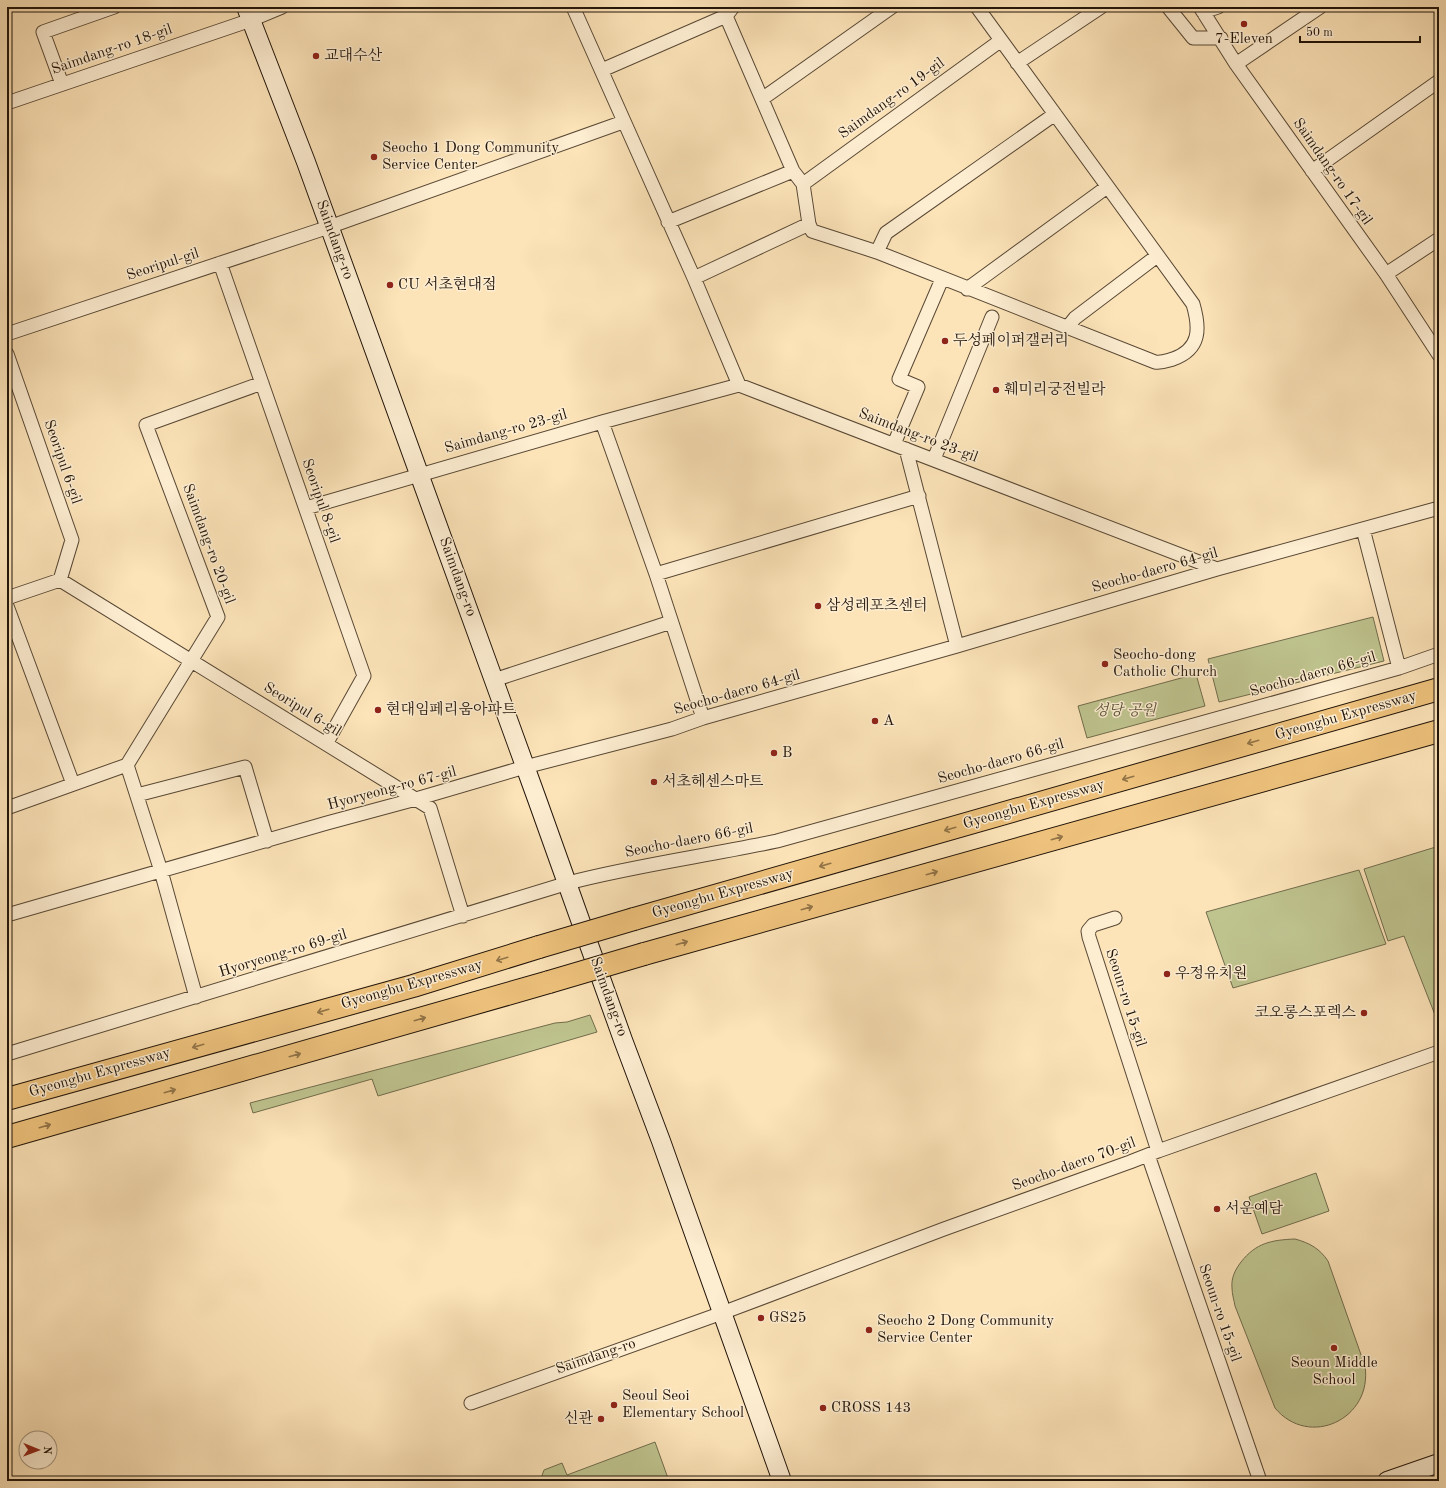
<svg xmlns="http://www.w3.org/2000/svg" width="1446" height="1488" viewBox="0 0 1446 1488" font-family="'Old Standard TT','Noto Serif KR',serif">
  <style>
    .green { fill: #bfc48f; stroke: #706c4c }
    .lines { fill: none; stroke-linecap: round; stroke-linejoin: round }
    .street-casing { stroke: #584835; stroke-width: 15 }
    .secondary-casing { stroke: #211409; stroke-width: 20 }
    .highway-casing { stroke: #211409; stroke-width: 24 }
    .street { stroke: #fdedd1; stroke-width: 13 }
    .secondary { stroke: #fdedd1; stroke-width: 18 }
    .highway { stroke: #eec27c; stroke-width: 22 }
    .highway-bridge-casing { stroke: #211409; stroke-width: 24; stroke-linecap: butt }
    .highway-bridge { stroke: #eec27c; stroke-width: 22 }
    .oneway { stroke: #927448 }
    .poi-dot { fill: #8f2418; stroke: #fdedd1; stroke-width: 1.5 }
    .labels { text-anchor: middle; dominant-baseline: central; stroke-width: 3; stroke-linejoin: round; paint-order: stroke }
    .poi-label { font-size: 15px; fill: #211409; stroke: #fdedd1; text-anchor: start }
    .street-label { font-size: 15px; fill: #211409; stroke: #fdedd1 }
    .park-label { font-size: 15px; font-style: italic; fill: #585238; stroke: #fdedd1 }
  </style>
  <rect width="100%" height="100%" fill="#fce3b8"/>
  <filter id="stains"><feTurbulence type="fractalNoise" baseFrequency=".005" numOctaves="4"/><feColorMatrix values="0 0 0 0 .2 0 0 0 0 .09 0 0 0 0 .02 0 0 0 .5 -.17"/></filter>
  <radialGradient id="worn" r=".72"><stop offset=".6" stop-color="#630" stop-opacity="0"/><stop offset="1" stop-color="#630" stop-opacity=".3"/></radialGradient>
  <!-- green -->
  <path class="green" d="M1373 617 1384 661 1219 702 1208 659Z
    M1196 674 1205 706 1087 738 1078 706Z
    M1439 846V1025L1404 936 1388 941 1364 869Z
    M1359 870 1386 944 1233 988 1206 912Z
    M590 1015 597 1032 378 1096 372 1079 253 1113 250 1103 555 1023 567 1022Z
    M1316 1173 1329 1211 1262 1234 1249 1197Z
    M1295 1239C1310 1243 1320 1249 1328 1261L1365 1366C1373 1419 1309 1449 1275 1408L1235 1306C1234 1300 1232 1294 1232 1288 1231 1278 1235 1270 1241 1262 1256 1243 1271 1240 1295 1239Z
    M655 1442 669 1481H540L544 1470 562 1463 567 1475Z"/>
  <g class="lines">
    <!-- street casing -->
    <g class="street-casing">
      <path id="street" d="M573 7 694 278 739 385
        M1168 7 1193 38H1221
        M1200 7 1236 64 1386 274 1439 355
        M1203 12 1218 7
        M726 16 793 171 803 184 809 224 812 231 877 252 1155 362C1162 363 1166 361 1173 359 1201 349 1200 328 1193 304L977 7
        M1017 63 1101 7
        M1236 64 1320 7
        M602 70 726 16 733 7
        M62 84 43 32 114 7
        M762 99 892 7
        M7 103 251 20 282 7
        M1312 171 1439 81
        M803 184 1000 41
        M668 222 793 171
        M877 252 886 233 1055 114
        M220 263 364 676 326 744
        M1386 274 1439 239
        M694 278 809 224
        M967 289 1107 187
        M1067 328 1075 318 1157 256
        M7 334 329 227 623 122
        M7 354 72 540 60 580 7 598
        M602 422 656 574 703 718
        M894 444 918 387 899 379 942 279
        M906 449 957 646
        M934 459 992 317
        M306 508 602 422 739 385 1217 569
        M1363 529 1399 668
        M656 574 919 496
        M60 580 430 808 463 916
        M7 606 73 784
        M494 680 671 622
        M127 765 161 871 196 997
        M137 795 245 767 267 841
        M7 808 127 765 218 617 146 425 262 383
        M7 915 327 823 416 799 525 767 672 729 703 718 957 646 1217 569 1439 508
        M1115 918 1093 925 1088 931 1089 937 1158 1151
        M7 1054 568 883C637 865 707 856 777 841L1399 668 1439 654
        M1148 1155 1260 1481
        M471 1403 722 1313 944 1229 1130 1162 1158 1151 1439 1052"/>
    </g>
    <!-- secondary casing -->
    <g class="secondary-casing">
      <path id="secondary" d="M246 7 306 162 538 802 623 1040 661 1141 782 1481
        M1387 1481 1439 1463"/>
    </g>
    <!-- highway casing -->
    <g class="highway-casing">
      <path id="highway" d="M634 919 1439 689
        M644 954 1439 731
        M7 1099 413 986 539 947
        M7 1137 549 982"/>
    </g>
    <!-- street -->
    <use href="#street" class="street"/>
    <!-- secondary -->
    <use href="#secondary" class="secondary"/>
    <!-- highway -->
    <use href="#highway" class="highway"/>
    <!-- highway-bridge casing -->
    <g class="highway-bridge-casing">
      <path id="highway-bridge" d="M539 947 634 919
        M549 982 644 954"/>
    </g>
    <!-- highway-bridge -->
    <use href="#highway-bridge" class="highway-bridge"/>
  </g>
  <!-- one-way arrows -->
  <defs><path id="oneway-shaft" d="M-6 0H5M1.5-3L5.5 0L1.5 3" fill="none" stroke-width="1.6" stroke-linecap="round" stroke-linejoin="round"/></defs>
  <g class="oneway">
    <use href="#oneway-shaft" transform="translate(1253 742) rotate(164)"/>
    <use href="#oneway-shaft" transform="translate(1128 778) rotate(164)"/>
    <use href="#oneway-shaft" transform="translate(950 829) rotate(164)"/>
    <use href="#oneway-shaft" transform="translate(1057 838) rotate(-16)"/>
    <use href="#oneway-shaft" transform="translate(825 865) rotate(164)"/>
    <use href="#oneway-shaft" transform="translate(932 873) rotate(-16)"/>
    <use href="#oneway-shaft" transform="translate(807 908) rotate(-16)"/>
    <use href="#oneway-shaft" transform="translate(682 943) rotate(-16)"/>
    <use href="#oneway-shaft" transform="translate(502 959) rotate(163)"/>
    <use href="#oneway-shaft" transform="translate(323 1011) rotate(164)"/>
    <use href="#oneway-shaft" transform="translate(420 1019) rotate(-16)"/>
    <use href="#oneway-shaft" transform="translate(198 1046) rotate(164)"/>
    <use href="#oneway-shaft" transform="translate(295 1055) rotate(-16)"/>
    <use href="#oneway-shaft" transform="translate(170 1091) rotate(-16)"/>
    <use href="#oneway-shaft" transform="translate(45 1126) rotate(-16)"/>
  </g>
  <!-- markers -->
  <g class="poi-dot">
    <circle cx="1244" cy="24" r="4"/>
    <circle cx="316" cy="56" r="4"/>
    <circle cx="374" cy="157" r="4"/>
    <circle cx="390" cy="285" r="4"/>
    <circle cx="945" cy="341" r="4"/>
    <circle cx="996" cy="390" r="4"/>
    <circle cx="818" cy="606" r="4"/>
    <circle cx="1105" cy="664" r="4"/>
    <circle cx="378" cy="710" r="4"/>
    <circle cx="875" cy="721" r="4"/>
    <circle cx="774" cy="753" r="4"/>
    <circle cx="654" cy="782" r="4"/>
    <circle cx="1167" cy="974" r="4"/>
    <circle cx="1364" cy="1013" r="4"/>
    <circle cx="1217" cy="1209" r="4"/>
    <circle cx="761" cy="1318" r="4"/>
    <circle cx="869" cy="1330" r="4"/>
    <circle cx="1334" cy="1348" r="4"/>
    <circle cx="614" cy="1405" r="4"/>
    <circle cx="823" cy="1408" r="4"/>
    <circle cx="601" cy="1419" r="4"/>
  </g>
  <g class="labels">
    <!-- poi labels -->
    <g class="poi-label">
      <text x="1244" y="39" text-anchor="middle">7-Eleven</text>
      <text x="324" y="56">교대수산</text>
      <text x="382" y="148">Seocho 1 Dong Community<tspan x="382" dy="17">Service Center</tspan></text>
      <text x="398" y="285">CU 서초현대점</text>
      <text x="953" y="341">두성페이퍼갤러리</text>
      <text x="1004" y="390">훼미리궁전빌라</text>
      <text x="826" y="606">삼성레포츠센터</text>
      <text x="1113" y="655">Seocho-dong<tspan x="1113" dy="17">Catholic Church</tspan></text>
      <text x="386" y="710">현대임페리움아파트</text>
      <text x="883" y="721">A</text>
      <text x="782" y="753">B</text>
      <text x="662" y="782">서초헤센스마트</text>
      <text x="1175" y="974">우정유치원</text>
      <text x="1356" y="1013" text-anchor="end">코오롱스포렉스</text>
      <text x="1225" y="1209">서운예담</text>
      <text x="769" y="1318">GS25</text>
      <text x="877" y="1321">Seocho 2 Dong Community<tspan x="877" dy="17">Service Center</tspan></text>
      <text x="1334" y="1363" text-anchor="middle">Seoun Middle<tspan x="1334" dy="17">School</tspan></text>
      <text x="622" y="1396">Seoul Seoi<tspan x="622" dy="17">Elementary School</tspan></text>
      <text x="831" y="1408">CROSS 143</text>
      <text x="593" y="1419" text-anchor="end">신관</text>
    </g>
    <!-- street labels -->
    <g class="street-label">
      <text transform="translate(112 50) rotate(-19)">Saimdang-ro 18-gil</text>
      <text transform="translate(892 99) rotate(-36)">Saimdang-ro 19-gil</text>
      <text transform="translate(1332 172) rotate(55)">Saimdang-ro 17-gil</text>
      <text transform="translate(334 240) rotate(70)">Saimdang-ro</text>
      <text transform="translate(163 265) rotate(-18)">Seoripul-gil</text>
      <text transform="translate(506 432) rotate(-16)">Saimdang-ro 23-gil</text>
      <text transform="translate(918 436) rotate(21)">Saimdang-ro 23-gil</text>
      <text transform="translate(62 462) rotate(71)">Seoripul 6-gil</text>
      <text transform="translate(320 501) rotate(71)">Seoripul 8-gil</text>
      <text transform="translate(208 544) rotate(70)">Saimdang-ro 20-gil</text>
      <text transform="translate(1155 571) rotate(-16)">Seocho-daero 64-gil</text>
      <text transform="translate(457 577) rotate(70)">Saimdang-ro</text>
      <text transform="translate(1313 675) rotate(-16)">Seocho-daero 66-gil</text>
      <text transform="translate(737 693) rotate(-16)">Seocho-daero 64-gil</text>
      <text transform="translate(302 710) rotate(32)">Seoripul 6-gil</text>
      <text transform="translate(1346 716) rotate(-16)">Gyeongbu Expressway</text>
      <text transform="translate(1001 762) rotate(-16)">Seocho-daero 66-gil</text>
      <text transform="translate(392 789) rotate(-15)">Hyoryeong-ro 67-gil</text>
      <text transform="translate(1034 805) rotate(-16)">Gyeongbu Expressway</text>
      <text transform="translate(689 841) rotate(-11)">Seocho-daero 66-gil</text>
      <text transform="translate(723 894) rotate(-16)">Gyeongbu Expressway</text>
      <text transform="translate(283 954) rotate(-17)">Hyoryeong-ro 69-gil</text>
      <text transform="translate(412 985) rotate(-16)">Gyeongbu Expressway</text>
      <text transform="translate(608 997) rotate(70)">Saimdang-ro</text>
      <text transform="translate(1125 998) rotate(72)">Seoun-ro 15-gil</text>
      <text transform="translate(100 1073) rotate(-16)">Gyeongbu Expressway</text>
      <text transform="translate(1074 1165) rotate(-20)">Seocho-daero 70-gil</text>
      <text transform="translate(1219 1313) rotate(71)">Seoun-ro 15-gil</text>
      <text transform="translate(596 1357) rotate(-19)">Saimdang-ro</text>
    </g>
    <!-- park labels -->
    <g class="park-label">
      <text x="1125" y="711">성당 공원</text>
    </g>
  </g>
  <!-- margin -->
  <rect width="1446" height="1488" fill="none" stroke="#fce3b8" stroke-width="24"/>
  <rect x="8" y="8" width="1430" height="1472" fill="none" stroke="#211409" stroke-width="2"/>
  <rect x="12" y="12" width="1422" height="1464" fill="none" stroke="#211409"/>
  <!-- north arrow -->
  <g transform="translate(38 1450) rotate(91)"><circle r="19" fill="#fdedd1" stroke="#a59681"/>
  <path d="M0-3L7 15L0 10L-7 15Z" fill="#8f2418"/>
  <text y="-6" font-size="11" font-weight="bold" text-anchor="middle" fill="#211409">N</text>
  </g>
  <!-- scale -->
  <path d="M1300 36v6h120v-6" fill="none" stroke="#211409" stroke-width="2"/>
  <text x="1306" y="36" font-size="12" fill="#211409" stroke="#fdedd1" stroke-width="3" paint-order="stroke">50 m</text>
  <rect width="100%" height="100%" filter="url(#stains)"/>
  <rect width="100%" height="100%" fill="url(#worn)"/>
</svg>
